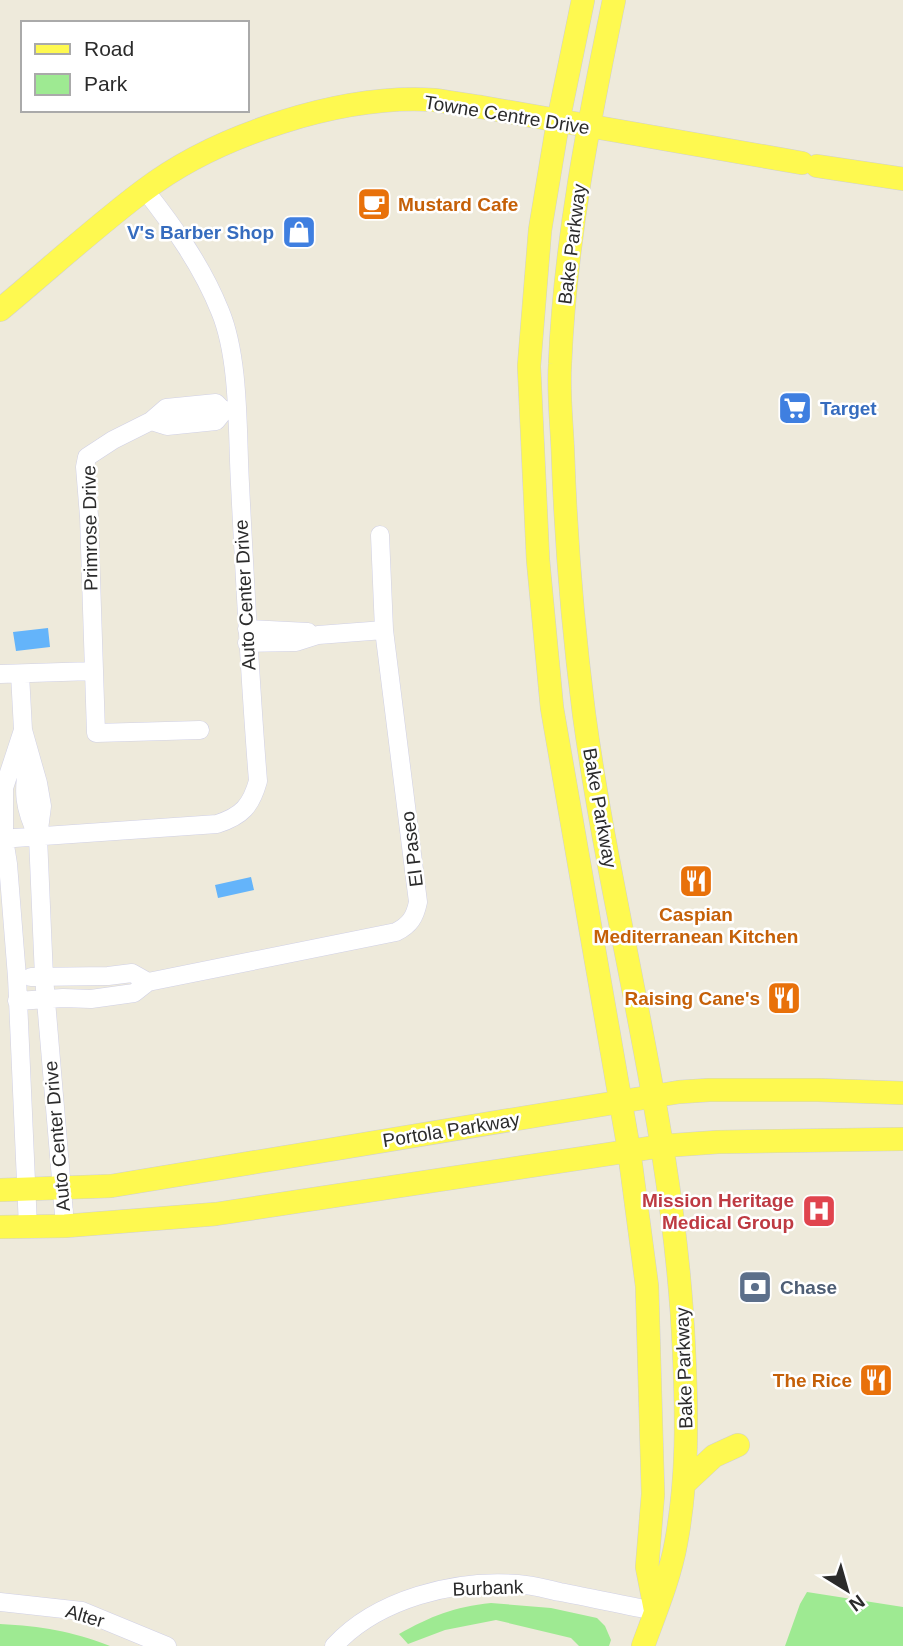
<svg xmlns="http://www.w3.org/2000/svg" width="903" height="1646" viewBox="0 0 903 1646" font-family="Arial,sans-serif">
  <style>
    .green { fill: #9eea92 }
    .water { fill: #64b4fa }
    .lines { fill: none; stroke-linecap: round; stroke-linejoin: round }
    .minor-casing { stroke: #d0d0e5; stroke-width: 19 }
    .major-casing { stroke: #d0d0d0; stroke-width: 24 }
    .minor { stroke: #fff; stroke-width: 18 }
    .major { stroke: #fef950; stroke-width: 23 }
    .labels { text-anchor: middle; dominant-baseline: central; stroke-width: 5; stroke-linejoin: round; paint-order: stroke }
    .street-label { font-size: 19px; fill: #2b2b2b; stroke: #fff }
    .food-label { font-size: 19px; font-weight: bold; fill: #c56008; stroke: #fff; text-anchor: end }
    .shop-label { font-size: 19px; font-weight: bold; fill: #366cbe; stroke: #fff; text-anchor: end }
    .health-label { font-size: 19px; font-weight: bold; fill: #be3a42; stroke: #fff; text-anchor: end }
    .service-label { font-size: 19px; font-weight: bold; fill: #4e5e75; stroke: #fff; text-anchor: start }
  </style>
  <rect width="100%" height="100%" fill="#eeeadb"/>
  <!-- green -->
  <path class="green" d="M807 1592 903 1607V1646H785L800 1604Z
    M491 1603 551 1608 597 1618 605 1626 611 1640 609 1646H579L571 1638 496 1620 445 1630 408 1644 399 1634C431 1616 454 1607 491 1603Z
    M0 1624C42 1626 71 1631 110 1646H0Z"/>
  <!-- water -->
  <path class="water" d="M48 628 50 647 16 651 13 632Z
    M251 877 254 890 218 898 215 885Z"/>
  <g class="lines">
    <!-- minor casing -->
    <g class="minor-casing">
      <path id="minor" d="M151 421 167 426 216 421 224 411 233 410
        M247 629 308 632
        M247 643 296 642 318 635 384 630
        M0 674 93 671
        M20 674 23 730 38 783 42 806 38 837 44 977 65 1226
        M23 730 4 788V839L8 864 17 977 28 1227
        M200 730 96 733 89 516 85 467 87 457 113 440 151 421 166 408 216 403 224 411
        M29 760C22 791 24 808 38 837
        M0 839 217 824C242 816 251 806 258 781 250 682 245 584 240 484 237 432 240 359 220 311 202 266 174 227 145 190
        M31 977 108 976 132 973 148 982
        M17 1001 63 998 91 999 134 993 148 982 396 932C410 925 415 917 418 902L384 630 380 535
        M0 1602 82 1611 167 1646
        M334 1646C377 1599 455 1579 518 1584 532 1585 546 1589 560 1592 592 1598 623 1605 655 1611"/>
    </g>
    <!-- major casing -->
    <g class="major-casing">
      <path id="major" d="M583 0 558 122 540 230 529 366 538 560 552 708 629 1150 647 1286 653 1494 647 1567 655 1608
        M614 0C589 120 565 241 560 364 558 394 562 425 563 456 566 543 573 628 584 714 613 927 675 1135 684 1351 687 1415 688 1479 676 1543 670 1577 655 1613 643 1646
        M817 166 903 179
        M0 310C48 270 94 228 143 191 216 135 342 94 434 100 449 102 465 105 481 107L802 163
        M0 1190 111 1186 679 1092 709 1090H818L903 1093
        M0 1227 65 1226 216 1214 662 1146 718 1142 903 1139
        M684 1484 714 1456 738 1445"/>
    </g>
    <!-- minor -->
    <use href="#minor" class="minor"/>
    <!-- major -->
    <use href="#major" class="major"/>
  </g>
  <!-- icons -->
  <defs>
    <g id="cafe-square" transform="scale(1.75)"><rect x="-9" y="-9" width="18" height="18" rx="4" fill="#e8710a" stroke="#fff"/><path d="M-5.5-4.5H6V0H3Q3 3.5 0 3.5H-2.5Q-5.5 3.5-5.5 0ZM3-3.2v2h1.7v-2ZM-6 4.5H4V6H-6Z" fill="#fff"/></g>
    <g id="shop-square" transform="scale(1.75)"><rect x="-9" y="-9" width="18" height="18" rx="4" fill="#3f7fe0" stroke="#fff"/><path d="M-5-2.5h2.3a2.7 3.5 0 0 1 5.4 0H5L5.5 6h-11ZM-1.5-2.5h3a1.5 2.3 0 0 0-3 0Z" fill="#fff"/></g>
    <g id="supermarket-square" transform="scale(1.75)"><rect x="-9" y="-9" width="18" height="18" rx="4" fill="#3f7fe0" stroke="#fff"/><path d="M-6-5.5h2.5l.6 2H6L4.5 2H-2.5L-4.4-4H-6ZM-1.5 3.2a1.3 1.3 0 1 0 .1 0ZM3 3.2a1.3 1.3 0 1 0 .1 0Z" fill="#fff"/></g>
    <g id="restaurant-square" transform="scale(1.75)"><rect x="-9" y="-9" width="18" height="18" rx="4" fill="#e8710a" stroke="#fff"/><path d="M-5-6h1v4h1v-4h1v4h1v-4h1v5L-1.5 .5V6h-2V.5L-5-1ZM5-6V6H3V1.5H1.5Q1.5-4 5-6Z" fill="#fff"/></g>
    <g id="hospital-square" transform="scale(1.75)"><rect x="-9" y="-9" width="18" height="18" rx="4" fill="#e0444e" stroke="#fff"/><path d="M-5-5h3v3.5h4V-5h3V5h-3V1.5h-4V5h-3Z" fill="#fff"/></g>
    <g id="bank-square" transform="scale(1.75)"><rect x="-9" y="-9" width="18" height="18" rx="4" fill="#5c6f8a" stroke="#fff"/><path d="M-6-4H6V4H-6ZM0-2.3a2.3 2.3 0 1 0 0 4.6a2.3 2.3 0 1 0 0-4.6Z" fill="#fff"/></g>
  </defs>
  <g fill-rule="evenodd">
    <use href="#cafe-square" x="374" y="204"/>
    <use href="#shop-square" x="299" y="232"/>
    <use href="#supermarket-square" x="795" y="408"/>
    <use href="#restaurant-square" x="696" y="881"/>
    <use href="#restaurant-square" x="784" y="998"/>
    <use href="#hospital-square" x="819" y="1211"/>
    <use href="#bank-square" x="755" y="1287"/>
    <use href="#restaurant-square" x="876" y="1380"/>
  </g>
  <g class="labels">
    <!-- street labels -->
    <g class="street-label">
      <text transform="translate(507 115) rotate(9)">Towne Centre Drive</text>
      <text transform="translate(572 244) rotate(-83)">Bake Parkway</text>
      <text transform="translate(90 528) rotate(-91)">Primrose Drive</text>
      <text transform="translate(245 595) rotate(-93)">Auto Center Drive</text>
      <text transform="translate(600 808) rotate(80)">Bake Parkway</text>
      <text transform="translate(412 849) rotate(-97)">El Paseo</text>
      <text transform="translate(451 1130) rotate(-9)">Portola Parkway</text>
      <text transform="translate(57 1136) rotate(-95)">Auto Center Drive</text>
      <text transform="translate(684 1368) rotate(-92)">Bake Parkway</text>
      <text transform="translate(488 1588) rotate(-2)">Burbank</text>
      <text transform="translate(85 1616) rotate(16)">Alter</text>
    </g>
    <!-- food labels -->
    <g class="food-label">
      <text x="398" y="204" text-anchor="start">Mustard Cafe</text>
      <text x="696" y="914" text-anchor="middle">Caspian<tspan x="696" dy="22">Mediterranean Kitchen</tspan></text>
      <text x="760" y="998">Raising Cane's</text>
      <text x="852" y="1380">The Rice</text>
    </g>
    <!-- shop labels -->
    <g class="shop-label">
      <text x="274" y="232">V's Barber Shop</text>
      <text x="820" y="408" text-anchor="start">Target</text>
    </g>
    <!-- health labels -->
    <g class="health-label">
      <text x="794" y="1200">Mission Heritage<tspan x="794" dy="22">Medical Group</tspan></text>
    </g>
    <!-- service labels -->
    <g class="service-label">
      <text x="780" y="1287">Chase</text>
    </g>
  </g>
  <!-- legend -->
  <rect x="21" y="21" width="228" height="91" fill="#ffffff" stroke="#aaaaaa" stroke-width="2"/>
  <rect x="35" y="44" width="35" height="10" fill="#fef950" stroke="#aaaaaa" stroke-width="2"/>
  <text x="84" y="56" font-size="21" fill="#2b2b2b">Road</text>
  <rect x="35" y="74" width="35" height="21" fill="#9eea92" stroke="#aaaaaa" stroke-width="2"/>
  <text x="84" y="91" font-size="21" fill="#2b2b2b">Park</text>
  <!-- north arrow -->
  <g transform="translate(847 1590) rotate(143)" stroke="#ffffff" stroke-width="5" paint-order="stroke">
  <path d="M0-5L12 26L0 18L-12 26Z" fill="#2b2b2b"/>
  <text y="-10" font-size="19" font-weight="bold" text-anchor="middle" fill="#2b2b2b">N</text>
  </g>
</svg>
